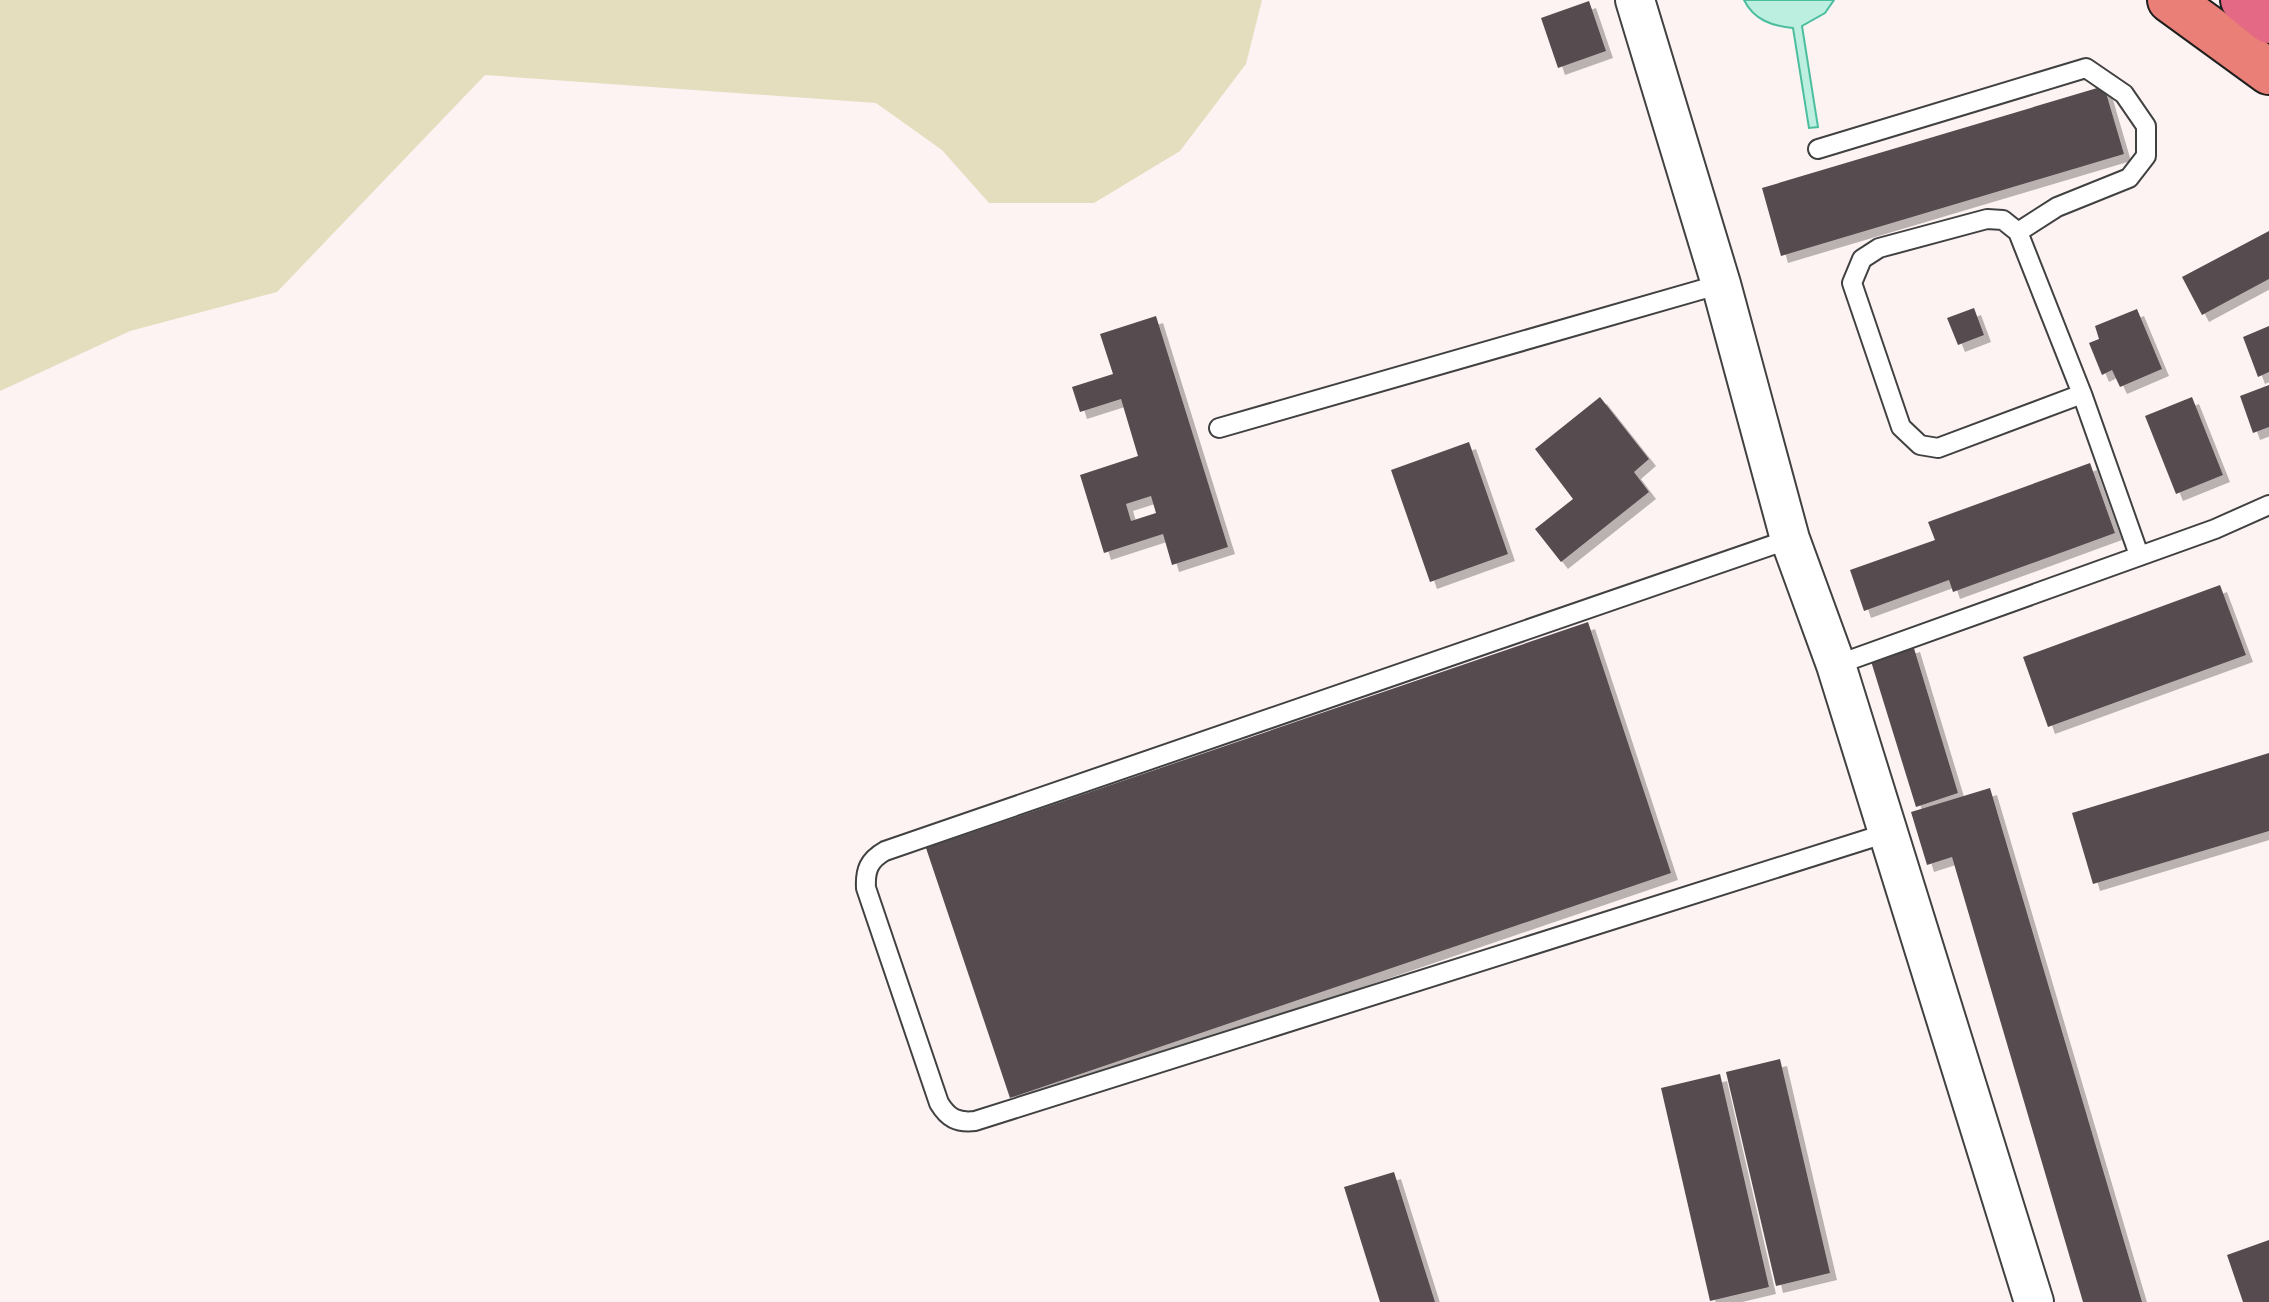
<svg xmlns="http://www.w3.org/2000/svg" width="2269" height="1302" viewBox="0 0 2269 1302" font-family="Literata,serif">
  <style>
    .green { fill: #e4ddbe }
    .water { fill: #bcefe0; stroke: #4bbe9e; stroke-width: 2 }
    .building { fill: #564c4f; fill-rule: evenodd; filter: url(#shadow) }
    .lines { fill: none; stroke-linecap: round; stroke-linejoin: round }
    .service-casing { stroke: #414141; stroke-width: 22 }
    .minor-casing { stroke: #414141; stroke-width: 42 }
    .primary-casing { stroke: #1f1f1f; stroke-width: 48 }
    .motorway-casing { stroke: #1f1f1f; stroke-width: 48 }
    .service { stroke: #fff; stroke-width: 18 }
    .minor { stroke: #fff; stroke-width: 38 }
    .primary { stroke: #e97f76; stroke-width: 44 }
    .motorway { stroke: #e46984; stroke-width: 44 }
  </style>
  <defs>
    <filter id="shadow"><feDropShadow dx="7" dy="7" stdDeviation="0" flood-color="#0004"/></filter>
  </defs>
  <rect width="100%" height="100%" fill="#fdf3f2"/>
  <!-- green -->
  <path class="green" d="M0 0H1262L1246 64 1180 151 1094 203H989L942 150 876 103 485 75 277 292 130 331 0 391Z"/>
  <!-- water -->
  <path class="water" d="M1744 0H1834L1825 13 1802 26 1818 127 1809 128 1793 28C1772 26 1754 20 1744 0Z"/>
  <!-- building -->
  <path class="building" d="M1589 1 1606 51 1558 68 1541 18Z
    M2104 86 2124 154 1781 256 1762 188Z
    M2269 231V279L2202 315 2182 277Z
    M1974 308 1984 335 1958 345 1947 318Z
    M2137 309 2162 369 2120 387 2112 370 2102 375 2089 343 2099 339 2095 326Z
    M1156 316 1228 547 1172 565 1163 534 1104 553 1080 475 1138 456 1121 399 1080 412 1072 387 1113 374 1100 334ZM1151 496 1156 513 1131 521 1126 504Z
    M2269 326V372L2258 377 2243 337Z
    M2269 385V427L2253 433 2240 396Z
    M1600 397 1649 459 1634 472 1649 492 1561 562 1535 529 1573 499 1535 449Z
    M2192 397 2223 475 2176 494 2145 416Z
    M1469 442 1508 554 1430 582 1391 470Z
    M2090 463 2115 533 1953 592 1949 580 1864 611 1850 570 1935 540 1928 522Z
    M2220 585 2246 655 2048 727 2023 657Z
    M1588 622 1671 873 1010 1098 926 848Z
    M1913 645 1958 793 1916 807 1870 658Z
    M2269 753V831L2093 884 2072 813Z
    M1990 788 2142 1302H2083L1952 857 1927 865 1911 812Z
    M1780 1059 1830 1273 1776 1286 1726 1072Z
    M1720 1074 1769 1287 1710 1301 1661 1088Z
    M1394 1172 1435 1302H1380L1344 1187Z
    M2269 1240V1302H2243L2227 1255Z"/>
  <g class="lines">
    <!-- service casing -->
    <g class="service-casing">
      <path id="service" d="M1818 149 2086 68 2124 94 2146 126V156L2129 178 2057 207 2018 232
        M2082 394 1938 448 1920 445 1901 427 1852 283 1862 259 1879 248 1987 219 2003 220 2018 232 2082 394 2139 555
        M1219 428 1721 284
        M1790 539 885 851C869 860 865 870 866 888L939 1103C948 1118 957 1123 975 1121L1887 833
        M1836 665 2215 529 2269 505"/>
    </g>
    <!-- minor casing -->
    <g class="minor-casing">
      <path id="minor" d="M1635 0 1721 284 1790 539 1836 665 2034 1302"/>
    </g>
    <!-- primary casing -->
    <g class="primary-casing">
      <path id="primary" d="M2170 0 2269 72"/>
    </g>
    <!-- motorway casing -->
    <g class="motorway-casing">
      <path id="motorway" d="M2243 0 2269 21"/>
    </g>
    <!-- service -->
    <use href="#service" class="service"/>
    <!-- minor -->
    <use href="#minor" class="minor"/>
    <!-- primary -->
    <use href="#primary" class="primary"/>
    <!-- motorway -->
    <use href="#motorway" class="motorway"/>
  </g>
</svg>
